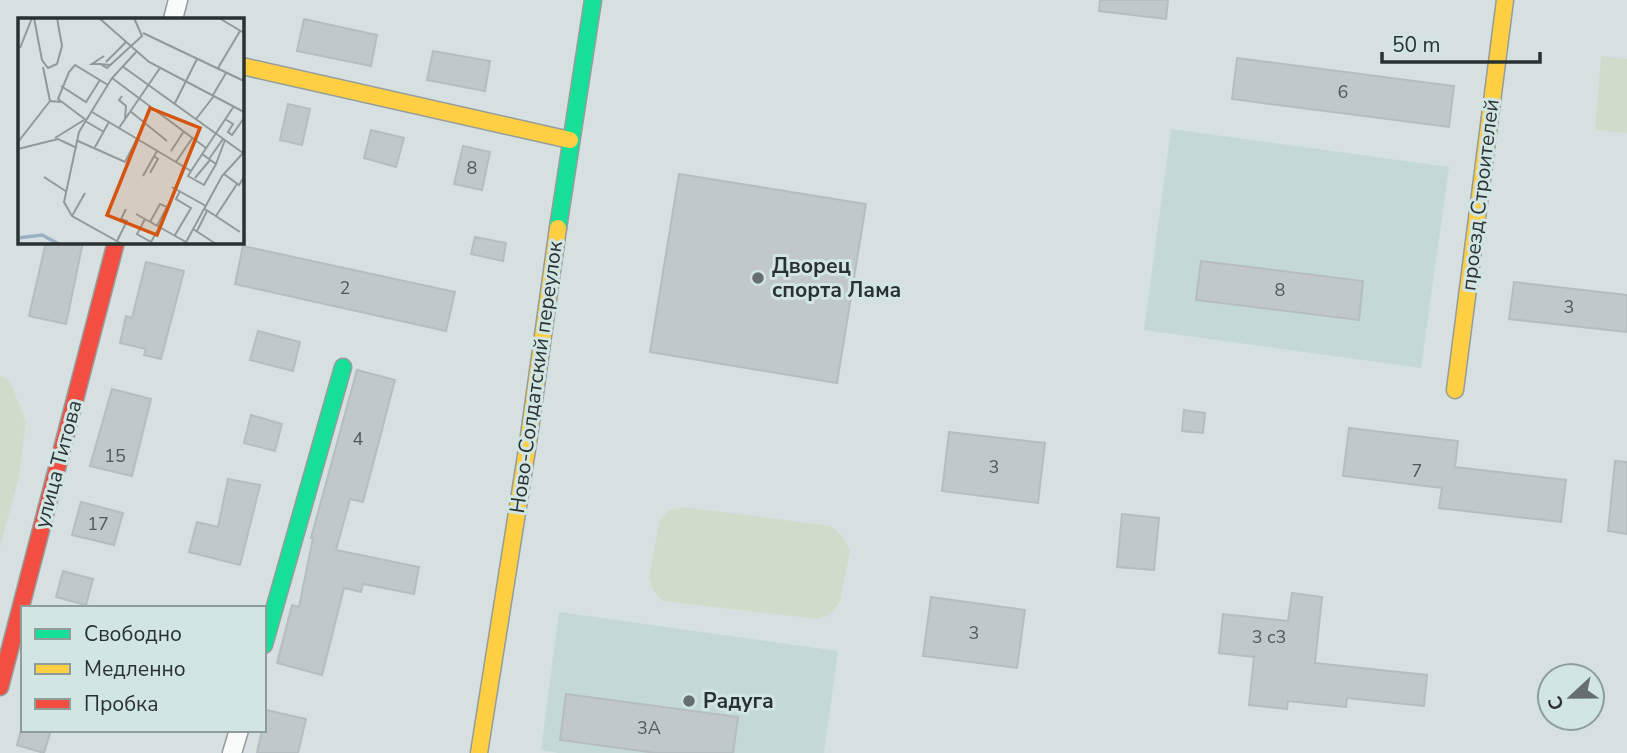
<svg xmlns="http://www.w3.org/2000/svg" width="1627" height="753" viewBox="0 0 1627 753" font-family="'Nunito Sans',sans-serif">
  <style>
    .built { fill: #c4d8d7 }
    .green { fill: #cfdccb }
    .building { fill: #c0c8c9; stroke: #b6bdbf; stroke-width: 2 }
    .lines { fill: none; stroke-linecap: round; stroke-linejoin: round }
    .street-casing { stroke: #959c9c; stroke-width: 21 }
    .fast-casing { stroke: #959c9c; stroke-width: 19 }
    .slow-casing { stroke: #959c9c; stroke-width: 19 }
    .jam-casing { stroke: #959c9c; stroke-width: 19 }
    .street { stroke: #f9fafa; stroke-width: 18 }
    .fast { stroke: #16e098; stroke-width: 16 }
    .slow { stroke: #ffcf43; stroke-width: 16 }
    .jam { stroke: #f24e42; stroke-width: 16 }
    .poi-dot { fill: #666f6e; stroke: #d1e5e3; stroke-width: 2.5 }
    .labels { text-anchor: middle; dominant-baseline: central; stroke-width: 6; stroke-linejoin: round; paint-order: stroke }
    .number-label { font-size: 18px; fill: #515958 }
    .street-label { font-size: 21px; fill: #2a3231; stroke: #d1e5e3 }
    .poi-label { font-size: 21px; font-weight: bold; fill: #2a3231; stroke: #d1e5e3; text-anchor: start }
    .inset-river { fill: none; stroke: #9ab0c3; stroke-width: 3.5 }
    .inset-road { fill: none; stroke: #919a9a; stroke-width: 2 }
    .view { fill: #d55510; fill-opacity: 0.15; stroke: #d55510; stroke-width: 3.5 }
    .inset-edge { fill: none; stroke: #2a3231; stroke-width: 3.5 }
  </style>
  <rect width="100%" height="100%" fill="#d6e0e0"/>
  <!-- built -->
  <path class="built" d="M1171 129 1449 167 1421 368 1144 330Z
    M559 612 838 651 824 753H560L541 750Z"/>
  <!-- green -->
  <path class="green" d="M1601 56 1627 59V133L1595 130Z
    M0 375 10 381 26 422 19 477 0 547Z
    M684 507 831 526 843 537 850 550 840 601 830 615 817 619 663 601 653 590 649 577 660 519 670 510Z"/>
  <!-- building -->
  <path class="building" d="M1100 0H1168L1166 19 1099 11Z
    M304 19 377 35 371 66 297 51Z
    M433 51 490 61 485 91 427 80Z
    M1237 58 1454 86 1449 127 1232 99Z
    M288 104 310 109 302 145 280 140Z
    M371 130 404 138 396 167 364 158Z
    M463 146 490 152 482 190 454 184Z
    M679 174 866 204 837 383 650 352Z
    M475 237 506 243 503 261 471 254Z
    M46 242H83L66 324 29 316Z
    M243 246 455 292 446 331 235 284Z
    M1201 261 1363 281 1359 320 1196 300Z
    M146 262 184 271 161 359 144 355 146 349 120 343 126 316 132 318Z
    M1514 282 1627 295V332L1509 319Z
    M258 331 300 342 293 371 250 360Z
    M357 370 395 380 363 502 350 499 336 550 419 567 414 594 363 584 361 592 344 588 322 675 277 663 292 605 299 607 313 538H311Z
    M112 389 151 399 132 476 90 466Z
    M1184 410 1205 413 1203 433 1182 431Z
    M251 415 282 424 275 451 244 443Z
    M1349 428 1458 441 1455 467 1566 480 1561 522 1439 508 1442 488 1343 476Z
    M949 432 1045 443 1038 503 942 491Z
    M1615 461 1627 462V534L1608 531Z
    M228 479 260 485 240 565 189 552 197 522 218 527Z
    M81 502 123 513 114 545 72 535Z
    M1122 514 1159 518 1154 570 1117 567Z
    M63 571 93 579 86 605 56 597Z
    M1292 593 1322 597 1315 663 1427 675 1424 706 1347 698 1346 707 1288 701 1287 709 1249 705 1254 657 1219 653 1223 614 1288 621Z
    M931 597 1025 610 1017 668 923 656Z
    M566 694 738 717 733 753H656L560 740Z
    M266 710 306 719 298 753H257L262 730H264Z
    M21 730H51L44 753 17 745Z"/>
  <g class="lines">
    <!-- street casing -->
    <g class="street-casing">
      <path id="street" d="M173 19 178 0
        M232 753 239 730"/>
    </g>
    <!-- fast casing -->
    <g class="fast-casing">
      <path id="fast" d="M558 228 593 0
        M264 645 343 367"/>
    </g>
    <!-- slow casing -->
    <g class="slow-casing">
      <path id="slow" d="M242 66 570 140
        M1455 390 1505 0
        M479 753 528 443 558 228"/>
    </g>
    <!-- jam casing -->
    <g class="jam-casing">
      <path id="jam" d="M0 687 116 242"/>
    </g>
    <!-- street -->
    <use href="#street" class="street"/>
    <!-- fast -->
    <use href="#fast" class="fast"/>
    <!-- slow -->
    <use href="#slow" class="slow"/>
    <!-- jam -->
    <use href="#jam" class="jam"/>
  </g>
  <!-- markers -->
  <g class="poi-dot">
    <circle cx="758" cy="278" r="7"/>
    <circle cx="689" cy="701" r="7"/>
  </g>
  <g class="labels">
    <!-- number labels -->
    <g class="number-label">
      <text x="1343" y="92">6</text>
      <text x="472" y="168">8</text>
      <text x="345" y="288">2</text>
      <text x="1280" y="290">8</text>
      <text x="1569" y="307">3</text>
      <text x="358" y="439">4</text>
      <text x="115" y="456">15</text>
      <text x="994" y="467">3</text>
      <text x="1417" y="471">7</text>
      <text x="98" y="524">17</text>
      <text x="974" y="633">3</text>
      <text x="1269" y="637">3 с3</text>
      <text x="649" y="728">3А</text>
    </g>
    <!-- street labels -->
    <g class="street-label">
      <text transform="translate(1480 195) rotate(-83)">проезд Строителей</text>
      <text transform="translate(536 377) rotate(-82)">Ново-Солдатский переулок</text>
      <text transform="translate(58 464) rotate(-75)">улица Титова</text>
    </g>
    <!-- poi labels -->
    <g class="poi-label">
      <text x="772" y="266">Дворец<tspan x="772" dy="24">спорта Лама</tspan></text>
      <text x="703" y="701">Радуга</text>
    </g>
  </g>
  <!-- overview -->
  <g transform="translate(18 18)">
    <rect width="226" height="226" fill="#d6e0e0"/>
    <path class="inset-river" d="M0 220 24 217 41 226"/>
    <path class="inset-road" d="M16 0 24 42 30 50 39 46 44 28 39 0M81 0 131 44 226 94M201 0 226 15M125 15 226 63M2 30 14 0M88 44 108 24M82 46H74L86 38M92 47 82 46 89 50 124 18 116 0M104 48 225 135 226 129M25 49 32 83 43 84M200 50 222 13M94 60 188 130M43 68 68 84 82 62M195 77 208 55M104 78 101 82 108 88 107 101M157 85 179 41M112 93 149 123M74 94 173 153M178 101 196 78M207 101 215 106 210 114 214 117 226 100M68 102 40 81 51 54 57 47 90 67M67 103 86 114M101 110 142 50M37 120 66 102M60 123 107 144 119 121M0 124 32 83M77 129 91 104M0 131 40 121 59 130M153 133 166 113M184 136 198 146 207 122M191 141 205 121M158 144 175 119M173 153 216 88M173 153 170 158 186 167 198 146M132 155 140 141 136 138M206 156 221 167 226 159M125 158 139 133M26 159 49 174M177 160 192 142M154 169 188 188M187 191 222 214M118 196 168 224M54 198 67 175M198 198 219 166M127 201 119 216 133 224 141 210M132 204 142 186 149 189 139 208M175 211 198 226M179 213 189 193M157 217 173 190 158 181 162 173M99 223 109 203 103 201 108 191M104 226 54 198 46 184 61 114 94 60 119 33M167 226 204 158 226 134"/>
    <path class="view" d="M132 90 182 110 139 217 89 197Z"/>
    <rect width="226" height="226" class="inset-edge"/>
  </g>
  <!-- legend -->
  <rect x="21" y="606" width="245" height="126" fill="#d1e5e3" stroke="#8e9d9c" stroke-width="2"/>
  <rect x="35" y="629" width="35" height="10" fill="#16e098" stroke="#8e9d9c" stroke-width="2"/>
  <text x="84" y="641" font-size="21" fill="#2a3231">Свободно</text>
  <rect x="35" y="664" width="35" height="10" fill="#ffcf43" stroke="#8e9d9c" stroke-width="2"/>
  <text x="84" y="676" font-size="21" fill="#2a3231">Медленно</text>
  <rect x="35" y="699" width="35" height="10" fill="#f24e42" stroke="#8e9d9c" stroke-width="2"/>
  <text x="84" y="711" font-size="21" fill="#2a3231">Пробка</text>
  <!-- north arrow -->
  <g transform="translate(1571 697) rotate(248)"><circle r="33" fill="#d1e5e3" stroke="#8e9d9c" stroke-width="2"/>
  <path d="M0-5L12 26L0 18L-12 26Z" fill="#666f6e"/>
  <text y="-10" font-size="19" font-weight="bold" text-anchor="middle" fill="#2a3231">С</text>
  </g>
  <!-- scale -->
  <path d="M1382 52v10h158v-10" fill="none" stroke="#2a3231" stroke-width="3.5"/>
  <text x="1392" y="52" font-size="21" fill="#2a3231" stroke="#d1e5e3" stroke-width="5" paint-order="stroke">50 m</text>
</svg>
